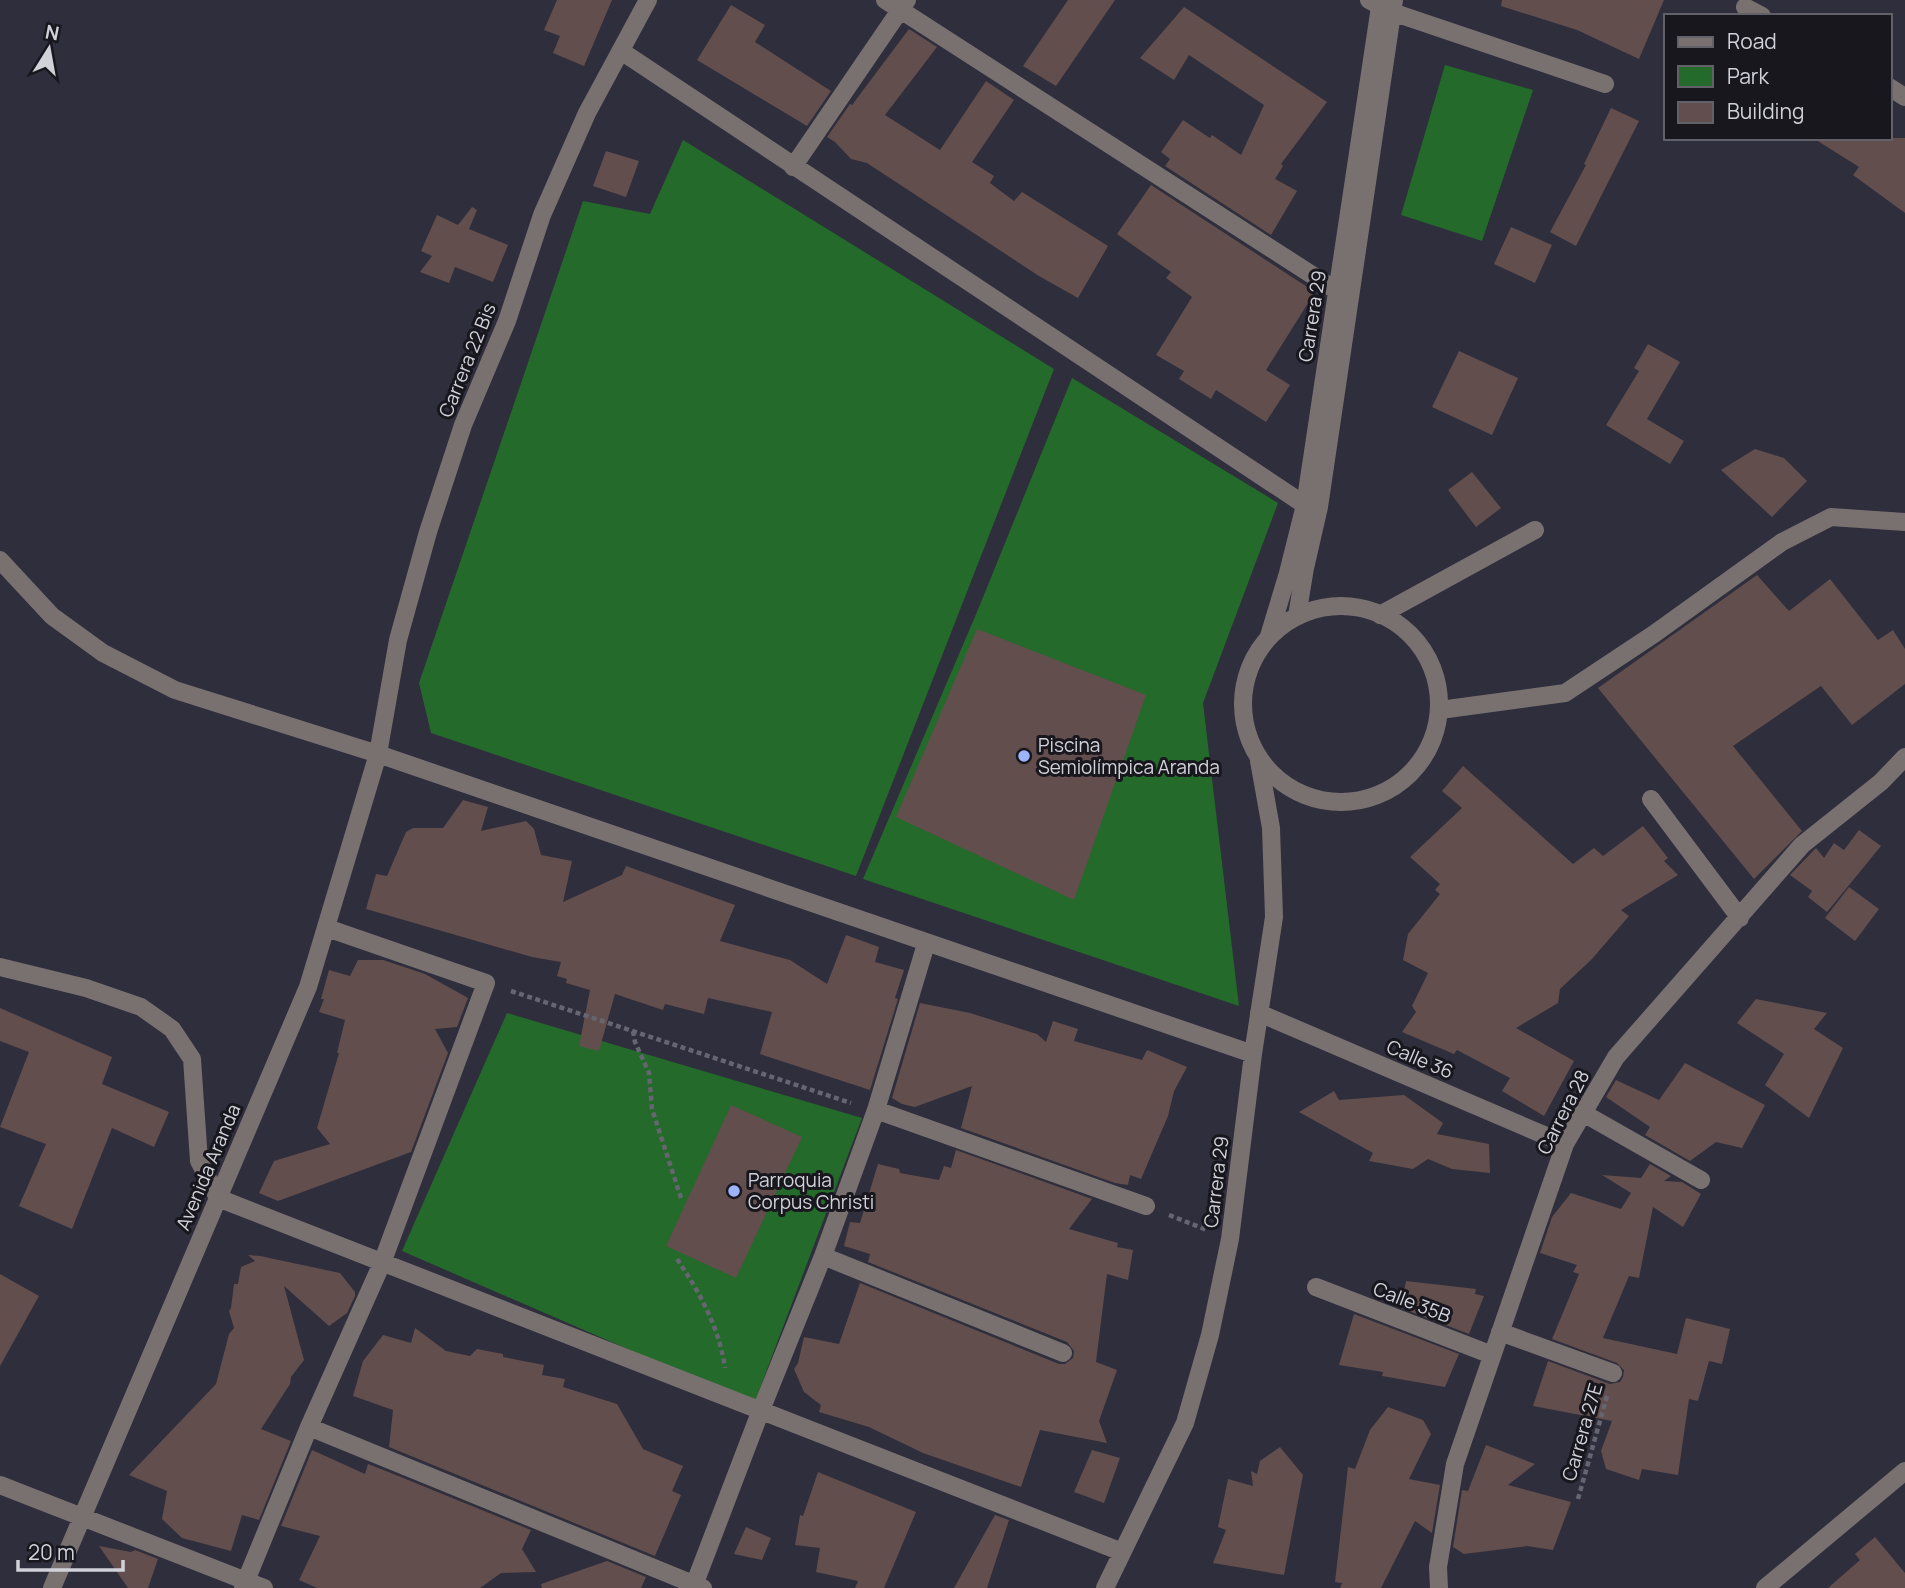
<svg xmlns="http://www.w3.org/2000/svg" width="1905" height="1588" viewBox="0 0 1905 1588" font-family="Manrope,sans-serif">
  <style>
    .green { fill: #246a2a }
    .building { fill: #624e4c }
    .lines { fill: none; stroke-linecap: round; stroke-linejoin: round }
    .path { stroke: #666572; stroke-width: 4.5; stroke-dasharray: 5 3.5; stroke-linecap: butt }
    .minor { stroke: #797070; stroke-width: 18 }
    .poi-dot { fill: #9db4fd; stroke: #18171e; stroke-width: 2.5 }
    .labels { text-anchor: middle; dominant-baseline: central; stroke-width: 6; stroke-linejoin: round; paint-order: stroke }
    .street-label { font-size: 19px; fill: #d1d1da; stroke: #18171e }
    .poi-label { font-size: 19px; fill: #d1d1da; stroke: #18171e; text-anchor: start }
  </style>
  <rect width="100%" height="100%" fill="#2f2e3d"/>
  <!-- green -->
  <path class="green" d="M1445 65 1533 90 1482 241 1401 215Z
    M683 140 1054 369 856 876 431 733 419 683 583 201 650 214Z
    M1072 378 1278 503 1203 703 1239 1006 863 879 977 612Z
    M507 1013 862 1118 754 1404 402 1251Z"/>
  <!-- building -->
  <path class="building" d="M557 0H612L584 66 553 53 560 36 544 30Z
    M1068 0H1115L1056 86 1023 66Z
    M1502 0H1664L1639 59 1577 30 1501 6Z
    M731 5 765 25 755 42 831 91 807 126 697 60Z
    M1184 7 1327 102 1281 164 1283 166 1275 179 1297 191 1271 235 1165 166 1170 159 1161 152 1183 120 1210 138 1212 135 1241 155 1264 105 1189 55 1174 80 1140 58Z
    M909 29 937 47 885 115 940 150 986 81 1014 100 972 162 994 176 990 183 1014 201 1022 192 1108 246 1078 298 1039 276 867 163 851 159 835 142 827 137 850 104 852 105Z
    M1611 108 1639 121 1576 246 1550 232 1586 165 1584 164Z
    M1813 138H1905V213L1853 175 1859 167Z
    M606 151 639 161 626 197 593 186Z
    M1151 185 1315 292 1266 370 1290 385 1266 422 1216 390 1211 399 1179 379 1184 371 1156 355 1192 297 1166 278 1171 272 1117 234Z
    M472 207 477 210 469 229 508 245 493 282 455 267 449 283 420 272 432 256 421 251 437 215 458 225Z
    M1511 227 1552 245 1535 283 1494 264Z
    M1648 344 1680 362 1647 419 1684 441 1670 464 1606 425 1639 371 1634 368Z
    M1459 351 1518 378 1492 435 1432 407Z
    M1755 449 1784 458 1807 481 1772 517 1721 470Z
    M1472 472 1501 508 1476 527 1448 490Z
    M1757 575 1789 611 1830 579 1878 640 1893 630 1905 649V684L1852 725 1821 686 1733 746 1802 831 1754 879 1598 688Z
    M977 629 1146 695 1074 900 896 817Z
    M1463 766 1573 864 1594 848 1603 856 1643 826 1668 858 1664 861 1678 875 1621 910 1629 916 1592 959 1560 989 1558 1003 1516 1028 1574 1061 1544 1116 1502 1091 1510 1078 1457 1050 1454 1054 1402 1032 1416 1012 1412 1006 1428 973 1403 960 1408 934 1440 894 1435 890 1440 884 1410 857 1462 808 1442 791Z
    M463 800 488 807 481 831 526 821 534 829 541 855 572 861 563 902 622 875 626 866 735 905 720 941 790 960 827 984 846 935 879 947 875 962 904 970 895 998 898 999 870 1090 760 1054 772 1012 708 998 704 1014 665 1004 663 1010 615 994 599 1051 579 1046 590 990 566 983 567 979 557 976 561 962 532 957 366 909 376 874 387 876 406 832 413 828H443Z
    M1859 830 1881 846 1827 912 1808 897 1812 891 1790 875 1816 848 1824 858 1834 843 1844 850Z
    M1849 887 1879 909 1855 941 1825 918Z
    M358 960H383L425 974 468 998 457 1027 435 1029 448 1053 411 1152 278 1201 259 1193 274 1161 330 1144 317 1128 339 1053H337L345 1020 319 1012 324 999H321L329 970 350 976Z
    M1756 999 1827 1013 1814 1029 1843 1048 1809 1118 1765 1085 1784 1054 1737 1023Z
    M920 1003 970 1013 1037 1034 1046 1042 1053 1021 1078 1029 1074 1041 1142 1060 1147 1050 1187 1067 1174 1091 1168 1116 1141 1179 1130 1175 1128 1185 1115 1183 961 1128 972 1086 915 1107 902 1104 892 1098Z
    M0 1008 112 1057 102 1084 169 1112 154 1147 112 1128 72 1229 19 1206 46 1144 0 1127 29 1052 0 1041Z
    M1685 1063 1765 1105 1742 1148 1716 1142 1690 1161 1645 1135 1650 1127 1606 1097 1616 1080 1659 1100Z
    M1334 1091 1339 1100 1404 1095 1443 1123 1437 1134 1489 1144 1490 1173 1452 1169 1428 1159 1413 1169 1369 1161 1373 1153 1299 1112Z
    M731 1105 802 1137 736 1278 666 1246Z
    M956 1150 1092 1199 1069 1229 1118 1243 1117 1247 1133 1250 1128 1280 1107 1274 1096 1362 1117 1370 1099 1421 1107 1443 1040 1430 1021 1487 923 1453 869 1427 819 1412 821 1405 804 1392 794 1369 798 1363 804 1337 839 1344 860 1283 1059 1364H1065L1073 1358 1074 1351 1067 1342 868 1262 870 1254 844 1246 850 1222 860 1223 878 1164 899 1169 900 1173 939 1180 944 1166 951 1168Z
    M1650 1164 1671 1176 1664 1181 1682 1182 1701 1194 1683 1227 1653 1207 1639 1278 1629 1276 1603 1338 1677 1354 1686 1318 1730 1329 1722 1364 1709 1361 1698 1401 1689 1399 1678 1475 1642 1469 1639 1480 1606 1469 1601 1451 1612 1421 1533 1406 1548 1361 1610 1384 1620 1382 1623 1377 1624 1370 1617 1363 1552 1339 1579 1274 1573 1272 1577 1265 1540 1253 1552 1217 1571 1193 1621 1209 1631 1193 1602 1175 1641 1178Z
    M248 1255 260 1256 340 1273 355 1292V1296L347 1313 329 1326 284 1286 304 1360 291 1377 290 1384 261 1429 291 1441 259 1520 242 1515 231 1551 182 1538 162 1519 167 1491 129 1475 216 1384 229 1334 234 1328 229 1311 231 1308 234 1284H238L241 1267 255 1261Z
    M0 1274 39 1296 0 1366Z
    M1406 1281 1476 1289 1475 1294 1484 1296 1469 1334 1401 1308Z
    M1354 1314 1459 1354 1445 1387 1382 1376 1383 1372 1339 1365Z
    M415 1328 446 1351 470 1356 477 1349 503 1354V1357L544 1365 542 1375 565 1379 563 1387 617 1404 643 1449 683 1466 672 1491 681 1495 655 1556 389 1447 393 1410 353 1396 363 1361 383 1335 411 1343Z
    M1388 1407 1423 1420 1431 1434 1409 1479 1440 1485 1432 1533 1415 1521 1381 1588H1340L1342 1583 1335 1582 1348 1467 1355 1469 1370 1430Z
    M1486 1445 1535 1464 1508 1485 1571 1502 1553 1550 1527 1546 1464 1554 1453 1547 1462 1490 1468 1491Z
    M1280 1447 1303 1475 1284 1575 1213 1563 1226 1530 1218 1527 1228 1479 1253 1486 1251 1471 1257 1474 1260 1461Z
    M312 1450 365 1474 368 1464 386 1471 531 1530 522 1549 536 1572 501 1573 480 1588H317L299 1580 320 1536 281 1526Z
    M1092 1450 1120 1458 1104 1503 1074 1492Z
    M818 1472 916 1512 884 1588H855L858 1581 816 1572 820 1548 795 1545 800 1515 803 1516Z
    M995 1515 1009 1520 987 1588H954Z
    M746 1527 771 1538 762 1560 734 1554Z
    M1875 1537 1905 1573V1588H1828L1860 1560 1855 1554Z
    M99 1546 131 1552 135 1550 158 1559 148 1588H128Z
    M607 1561 646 1577 641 1588H542L541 1584Z"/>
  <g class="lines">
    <!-- path -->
    <path class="path" d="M511 991 851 1103
      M633 1031 635 1042 649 1073 652 1109 681 1198
      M1169 1215 1207 1230
      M677 1259C700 1293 719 1327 725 1368
      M1578 1499 1607 1396"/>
    <!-- minor -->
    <path class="minor" d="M885 0 1337 291
      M1369 0 1392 12 1605 84
      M1745 7 1762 16
      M621 51 1305 505
      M1889 87 1905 97
      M793 167 907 0
      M0 560 52 616 103 653 175 690 378 754 1253 1054
      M1243 704a98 98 0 1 1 196 0a98 98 0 1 1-196 0Z
      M1380 615 1535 530
      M1297 616 1305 568 1319 507 1394 0
      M1269 636 1288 573 1305 505 1381 0
      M1440 710 1565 693 1654 634 1782 542 1831 517 1905 522
      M1651 799 1740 918
      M0 967 86 988 141 1007 172 1029 192 1059 199 1161 218 1198 1122 1552
      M1259 1013 1565 1144
      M876 1110 1146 1206
      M1583 1113 1701 1180
      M823 1256 1063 1353
      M1316 1287 1492 1355
      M1500 1332 1613 1373
      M309 1427 703 1588
      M0 1485 264 1588
      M52 1588 308 987 378 754 398 640 428 532 463 425 507 321 542 215 587 113 648 0
      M243 1588 309 1427 382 1263 486 983 327 928
      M693 1588 761 1410 823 1256 876 1110 926 944
      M1105 1588 1185 1423 1210 1335 1230 1239 1253 1054 1274 917 1271 828 1259 761
      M1439 1588 1438 1567 1455 1464 1565 1144 1616 1057 1802 845 1881 782 1905 757
      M1765 1588 1905 1471"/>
  </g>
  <!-- markers -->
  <g class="poi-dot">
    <circle cx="1024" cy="756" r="7"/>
    <circle cx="734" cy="1191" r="7"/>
  </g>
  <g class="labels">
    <!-- street labels -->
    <g class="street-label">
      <text transform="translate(1312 316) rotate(-81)">Carrera 29</text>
      <text transform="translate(467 360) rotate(-68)">Carrera 22 Bis</text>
      <text transform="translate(1420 1059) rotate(23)">Calle 36</text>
      <text transform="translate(1563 1112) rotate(-63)">Carrera 28</text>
      <text transform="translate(208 1167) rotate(-67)">Avenida Aranda</text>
      <text transform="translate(1216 1182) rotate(-83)">Carrera 29</text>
      <text transform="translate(1412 1302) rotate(21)">Calle 35B</text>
      <text transform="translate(1582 1432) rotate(-74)">Carrera 27E</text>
    </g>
    <!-- poi labels -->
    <g class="poi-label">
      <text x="1038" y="745">Piscina<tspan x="1038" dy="22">Semiolímpica Aranda</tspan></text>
      <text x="748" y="1180">Parroquia<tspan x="748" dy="22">Corpus Christi</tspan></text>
    </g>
  </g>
  <!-- legend -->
  <rect x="1664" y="14" width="228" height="126" fill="#18171e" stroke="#626169" stroke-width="2"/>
  <rect x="1678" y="37" width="35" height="10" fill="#797070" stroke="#626169" stroke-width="2"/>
  <text x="1727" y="49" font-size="21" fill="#d1d1da">Road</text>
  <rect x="1678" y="66" width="35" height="21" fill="#246a2a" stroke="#626169" stroke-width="2"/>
  <text x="1727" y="84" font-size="21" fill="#d1d1da">Park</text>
  <rect x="1678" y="102" width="35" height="21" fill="#624e4c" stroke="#626169" stroke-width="2"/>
  <text x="1727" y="119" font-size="21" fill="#d1d1da">Building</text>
  <!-- north arrow -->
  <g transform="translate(49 49) rotate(11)" stroke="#18171e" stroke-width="5" paint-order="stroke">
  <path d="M0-5L12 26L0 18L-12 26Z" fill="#d1d1da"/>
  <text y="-10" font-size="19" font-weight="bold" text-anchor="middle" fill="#d1d1da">N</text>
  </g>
  <!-- scale -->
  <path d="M18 1560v10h105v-10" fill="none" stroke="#d1d1da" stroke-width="3.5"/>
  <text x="28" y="1560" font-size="21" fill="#d1d1da" stroke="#18171e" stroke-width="5" paint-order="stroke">20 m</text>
</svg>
